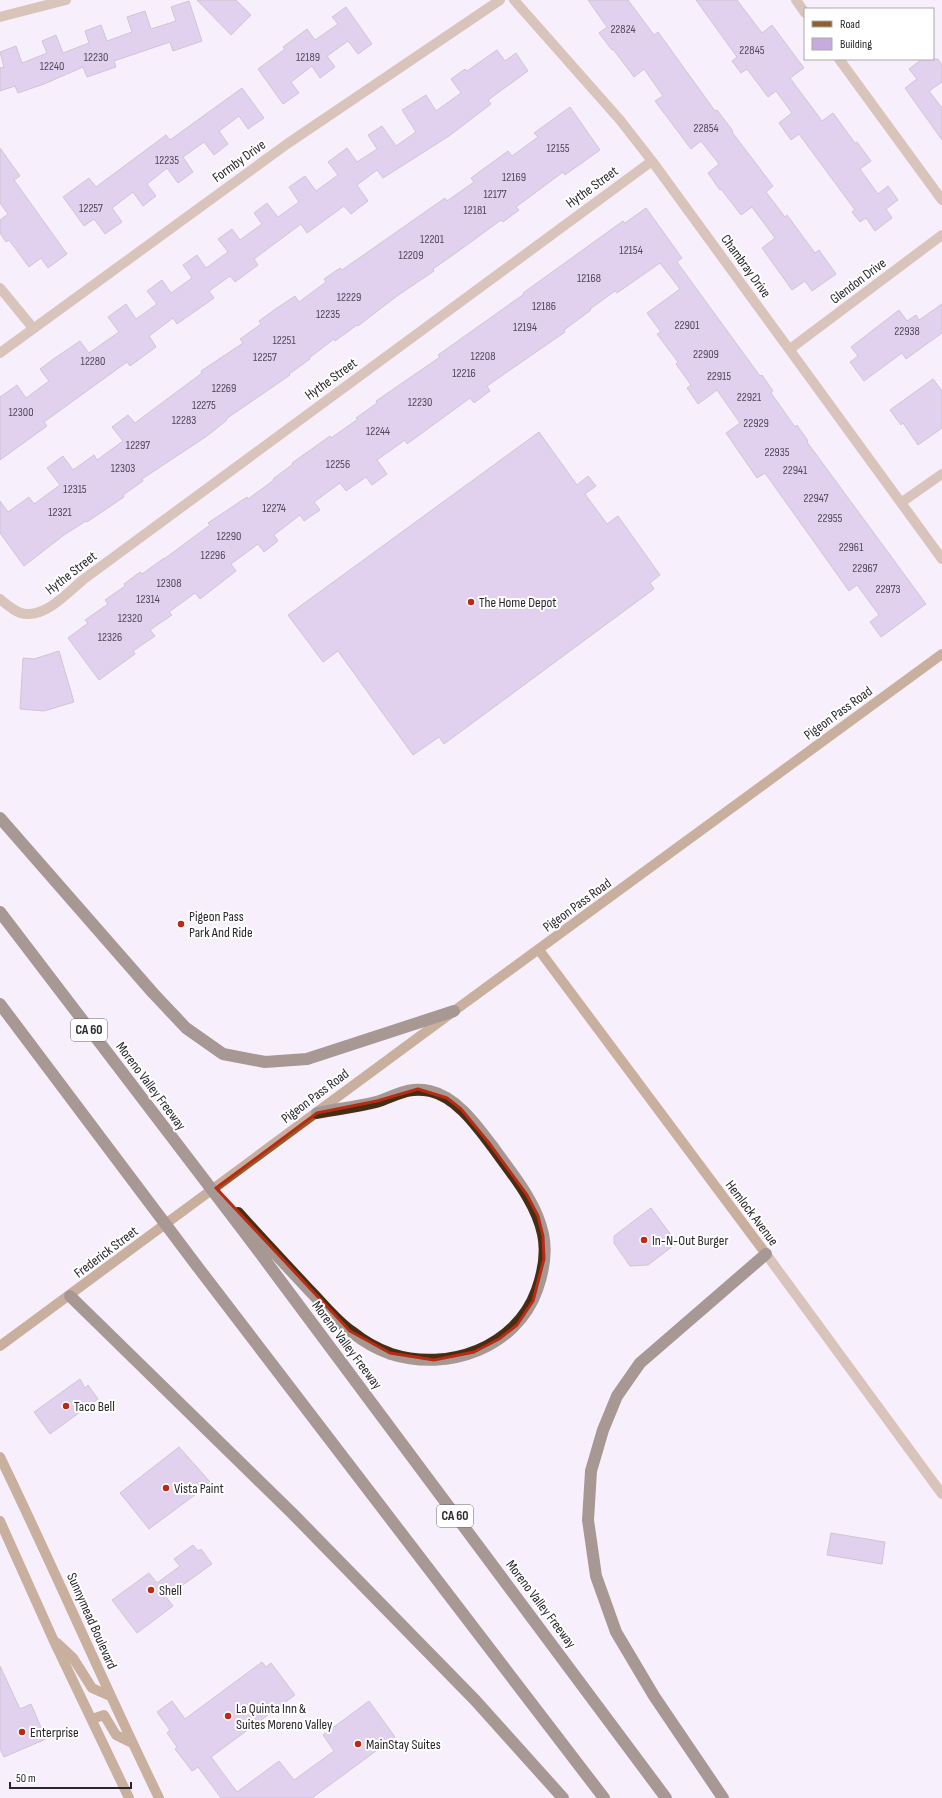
<svg xmlns="http://www.w3.org/2000/svg" width="942" height="1798" viewBox="0 0 942 1798" font-family="'Sofia Sans Condensed',sans-serif">
  <style>
    .building { fill: #c6abdd; stroke: #9b92a3 }
    .lines { fill: none; stroke-linecap: round; stroke-linejoin: round }
    .minor { stroke: #b38f70; stroke-width: 10 }
    .tertiary { stroke: #b38f70; stroke-width: 10 }
    .secondary { stroke: #915f2d; stroke-width: 10 }
    .motorway { stroke: #472d14; stroke-width: 12 }
    .marked { fill: none; stroke: #b82c13; stroke-width: 3; stroke-linejoin: round }
    .poi-dot { fill: #b82c13; stroke: #fff; stroke-width: 1.5 }
    .labels { text-anchor: middle; dominant-baseline: central; stroke-width: 4; stroke-linejoin: round; paint-order: stroke }
    .number-label { font-size: 12px; fill: #514759 }
    .shield { fill: #fff; stroke: #6a676c; stroke-width: 1 }
    .shield-label { font-size: 13px; font-weight: bold; fill: #2a262d }
    .street-label { font-size: 14px; fill: #2a262d; stroke: #fff }
    .poi-label { font-size: 14px; fill: #2a262d; stroke: #fff; text-anchor: start }
  </style>
  <rect width="100%" height="100%" fill="#f7f0fc"/>
  <!-- building -->
  <path class="building" d="M197 0H236L251 15 231 35Z
    M588 0H628L654 35 658 32 715 111 717 110 733 131 732 132 773 186 766 192 785 217 787 215 815 253 819 250 836 274 812 291 805 281 792 290 762 248 775 238 752 207 741 215 721 189 720 190 708 173 719 164 701 141 691 149 655 101 663 96 644 69 634 77 613 49 612 50 599 33 607 27Z
    M696 0H737L762 33 772 25 804 68 790 78 822 121 833 113 855 143 857 142 871 161 860 169 878 194 888 186 898 200 886 209 892 218 875 231 866 218 860 222 852 212 855 210 799 134 791 140 779 123 792 113 776 91 768 97 747 69 741 73 732 61 737 57Z
    M189 1 202 41 173 51 170 42 114 61 116 67 87 77 83 67 44 84 18 93 15 86 0 91V68L4 67 0 52 16 46 22 63 47 53 42 41 56 35 63 53 89 43 85 31 101 25 107 41 132 32 127 17 145 11 151 29 176 21 171 7Z
    M346 7 372 44 358 54 348 41 327 56 335 67 320 78 312 66 291 82 299 93 283 104 258 69 285 49 283 47 307 29 315 40 338 24 332 17Z
    M497 50 505 61 516 53 528 71 488 100 491 104 449 136 383 178 377 170 357 185 368 201 351 214 344 206 307 233 301 224 254 259 258 265 235 282 230 276 209 291 214 298 177 324 173 318 149 336 156 347 130 366 127 362 44 422 47 426 0 460V397L17 385 26 398 49 381 40 369 52 360 80 341 89 353 119 332 108 317 126 304 136 319 157 304 147 291 162 280 171 293 192 278 183 265 197 255 206 268 228 252 218 239 232 229 240 240 262 224 254 213 267 203 278 217 299 202 289 187 305 176 316 191 338 175 328 162 347 148 357 162 377 149 368 135 382 126 396 146 416 132 402 110 426 95 436 111 461 93 451 79 465 69 467 71Z
    M922 59H938L942 65V82L929 91 942 108V140L905 88 917 79 909 69Z
    M242 88 264 118 248 129 239 116 219 131 228 144 214 155 204 142 183 157 193 172 178 183 167 168 147 184 156 196 143 206 133 192 112 208 122 222 105 234 94 219 84 226 63 197 89 178 96 187 166 135 170 140Z
    M570 107 600 150 565 175 563 172 516 207 519 210 503 222 501 220 460 250 433 269 434 271 397 296 358 326 357 325 335 341 334 339 309 358 310 359 289 374 290 375 226 419 227 420 207 436 142 479 143 481 123 495 124 497 87 522 86 521 64 535 24 566 0 533V501L8 512 29 497 34 504 60 485 47 468 63 456 73 470 94 455 97 460 123 441 112 427 128 415 135 423 202 373 201 371 243 343 240 339 261 324 259 321 274 310 295 296 299 302 326 282 324 279 340 268 342 270 445 198 447 201 474 182 471 178 508 151 512 156 538 137 534 133Z
    M0 148 20 176 14 180 67 254 48 268 41 258 29 267 9 240 6 242 0 233V220L8 214 0 203Z
    M646 208 682 258 677 262 760 376 762 375 773 391 771 393 795 427 797 425 808 441 807 442 926 604 881 637 870 622 879 615 857 585 849 591 765 473 757 478 726 433 740 423 717 390 698 404 687 388 691 385 676 364 678 362 657 334 661 332 647 313 680 289 660 263 617 293 615 291 590 309 591 310 564 330 565 332 487 386 490 391 474 403 470 398 407 444 405 440 377 460 387 474 372 485 366 477 346 491 340 483 314 502 320 510 304 521 300 515 274 535 278 541 264 552 258 544 231 564 236 571 200 599 195 593 169 612 172 615 150 630 155 636 133 651 135 654 99 680 68 638 88 623 85 620 108 604 105 600 125 586 124 584 140 572 142 574 164 558V559L210 525 208 523 247 497 248 499 274 480 273 479 293 464 292 463 330 436 331 438 358 419 356 418 377 403 376 401 440 357 438 355 524 294 523 293 623 221 625 223Z
    M942 304V333L906 359 902 353 864 381 850 362 858 356 851 347 899 310 907 321 916 315 919 320Z
    M933 379 942 391V428L918 445 903 423 901 425 890 410Z
    M539 432 577 485 588 476 596 486 585 494 607 524 618 516 660 575 650 583 654 589 444 744 439 737 413 755 338 651 323 662 288 615Z
    M59 651 74 702 44 711 20 709 23 658 34 659Z
    M651 1208 677 1243 648 1265 630 1266 614 1243V1236Z
    M80 1379 85 1388 88 1385 98 1399 50 1434 34 1412Z
    M179 1447 211 1483 149 1529 120 1493Z
    M831 1533 885 1542 882 1564 827 1555Z
    M193 1545 198 1551 201 1549 212 1564 166 1597 173 1606 137 1633 112 1600 149 1573 157 1583 180 1566 174 1559Z
    M262 1662 266 1667 271 1663 295 1695 211 1757 237 1792 279 1761 294 1780 334 1751 323 1735 369 1701 395 1737 312 1798H221L198 1767 192 1771 175 1749 177 1747 167 1733 170 1730 157 1712 172 1701 185 1719Z
    M0 1666 20 1709 31 1704 46 1739 4 1757 0 1749Z"/>
  <g class="lines">
    <!-- minor -->
    <path class="minor" d="M514 0 620 120 652 161 942 559
      M796 0 805 13
      M0 17 66 0
      M839 59 942 200
      M0 288 33 328
      M790 349 942 235
      M0 353 287 144 500 0
      M902 502 942 474
      M0 599C7 605 17 614 27 614 48 615 68 592 84 579L652 161"/>
    <!-- tertiary -->
    <path class="tertiary" d="M766 1254 942 1494"/>
    <!-- secondary -->
    <path class="secondary" d="M539 950 766 1254
      M0 1346 454 1011 942 654
      M0 1457C55 1570 104 1685 159 1798
      M0 1521 53 1639 129 1798
      M57 1643 73 1658 92 1688 110 1696
      M92 1719 104 1715 116 1735 132 1743"/>
    <!-- motorway -->
    <path class="motorway" d="M0 818 153 993 186 1028 223 1054 265 1062 307 1059 454 1011
      M0 912 245 1233 666 1798
      M0 1004 200 1270 604 1798
      M238 1213C261 1239 285 1264 309 1290 323 1304 336 1321 352 1332 363 1341 377 1349 391 1354 448 1372 516 1348 537 1290 543 1273 547 1252 543 1234 536 1201 512 1174 493 1147 477 1126 457 1097 430 1091 407 1086 396 1096 376 1102 357 1107 336 1109 317 1113
      M70 1296 292 1513 475 1700 563 1798
      M723 1798 654 1696 616 1632 596 1576 588 1520 591 1471 603 1430 617 1396 640 1363 766 1254"/>
  </g>
  <!-- marked area -->
  <path d="M0 0H942V1798H0ZM418 1089 447 1098 461 1109 489 1143 527 1195 538 1216 543 1236 544 1259 533 1301 517 1325 499 1339 474 1352 434 1360 390 1353 350 1331 216 1188 317 1113 377 1101Z" fill="#f7f0fc" fill-opacity=".55" fill-rule="evenodd"/>
  <path class="marked" d="M418 1089 447 1098 461 1109 489 1143 527 1195 538 1216 543 1236 544 1259 533 1301 517 1325 499 1339 474 1352 434 1360 390 1353 350 1331 216 1188 317 1113 377 1101Z"/>
  <!-- markers -->
  <g class="poi-dot">
    <circle cx="471" cy="602" r="4"/>
    <circle cx="181" cy="924" r="4"/>
    <circle cx="644" cy="1240" r="4"/>
    <circle cx="66" cy="1406" r="4"/>
    <circle cx="166" cy="1488" r="4"/>
    <circle cx="151" cy="1590" r="4"/>
    <circle cx="228" cy="1716" r="4"/>
    <circle cx="22" cy="1732" r="4"/>
    <circle cx="358" cy="1744" r="4"/>
  </g>
  <g class="labels">
    <!-- number labels -->
    <g class="number-label">
      <text x="623" y="29">22824</text>
      <text x="752" y="50">22845</text>
      <text x="96" y="57">12230</text>
      <text x="308" y="57">12189</text>
      <text x="52" y="66">12240</text>
      <text x="706" y="128">22854</text>
      <text x="558" y="148">12155</text>
      <text x="167" y="160">12235</text>
      <text x="514" y="177">12169</text>
      <text x="495" y="194">12177</text>
      <text x="91" y="208">12257</text>
      <text x="475" y="210">12181</text>
      <text x="432" y="239">12201</text>
      <text x="631" y="250">12154</text>
      <text x="411" y="255">12209</text>
      <text x="589" y="278">12168</text>
      <text x="349" y="297">12229</text>
      <text x="544" y="306">12186</text>
      <text x="328" y="314">12235</text>
      <text x="687" y="325">22901</text>
      <text x="525" y="327">12194</text>
      <text x="907" y="331">22938</text>
      <text x="284" y="340">12251</text>
      <text x="706" y="354">22909</text>
      <text x="483" y="356">12208</text>
      <text x="265" y="357">12257</text>
      <text x="93" y="361">12280</text>
      <text x="464" y="373">12216</text>
      <text x="719" y="376">22915</text>
      <text x="224" y="388">12269</text>
      <text x="749" y="397">22921</text>
      <text x="420" y="402">12230</text>
      <text x="204" y="405">12275</text>
      <text x="21" y="412">12300</text>
      <text x="184" y="420">12283</text>
      <text x="756" y="423">22929</text>
      <text x="378" y="431">12244</text>
      <text x="138" y="445">12297</text>
      <text x="777" y="452">22935</text>
      <text x="338" y="464">12256</text>
      <text x="123" y="468">12303</text>
      <text x="795" y="470">22941</text>
      <text x="75" y="489">12315</text>
      <text x="816" y="498">22947</text>
      <text x="274" y="508">12274</text>
      <text x="60" y="512">12321</text>
      <text x="830" y="518">22955</text>
      <text x="229" y="536">12290</text>
      <text x="851" y="547">22961</text>
      <text x="213" y="555">12296</text>
      <text x="865" y="568">22967</text>
      <text x="169" y="583">12308</text>
      <text x="888" y="589">22973</text>
      <text x="148" y="599">12314</text>
      <text x="130" y="618">12320</text>
      <text x="110" y="637">12326</text>
    </g>
    <!-- shield labels -->
    <g class="shield">
      <rect x="71" y="1019" width="36" height="22" rx="3"/>
      <rect x="437" y="1505" width="36" height="22" rx="3"/>
    </g>
    <g class="shield-label">
      <text x="89" y="1030">CA 60</text>
      <text x="455" y="1516">CA 60</text>
    </g>
    <!-- street labels -->
    <g class="street-label">
      <text transform="translate(239 161) rotate(-36)">Formby Drive</text>
      <text transform="translate(592 187) rotate(-36)">Hythe Street</text>
      <text transform="translate(746 266) rotate(54)">Chambray Drive</text>
      <text transform="translate(858 281) rotate(-37)">Glendon Drive</text>
      <text transform="translate(331 379) rotate(-36)">Hythe Street</text>
      <text transform="translate(71 573) rotate(-38)">Hythe Street</text>
      <text transform="translate(838 713) rotate(-36)">Pigeon Pass Road</text>
      <text transform="translate(577 905) rotate(-36)">Pigeon Pass Road</text>
      <text transform="translate(151 1086) rotate(53)">Moreno Valley Freeway</text>
      <text transform="translate(315 1096) rotate(-37)">Pigeon Pass Road</text>
      <text transform="translate(752 1213) rotate(53)">Hemlock Avenue</text>
      <text transform="translate(106 1252) rotate(-37)">Frederick Street</text>
      <text transform="translate(347 1345) rotate(53)">Moreno Valley Freeway</text>
      <text transform="translate(541 1604) rotate(53)">Moreno Valley Freeway</text>
      <text transform="translate(92 1621) rotate(66)">Sunnymead Boulevard</text>
    </g>
    <!-- poi labels -->
    <g class="poi-label">
      <text x="479" y="602">The Home Depot</text>
      <text x="189" y="916">Pigeon Pass<tspan x="189" dy="16">Park And Ride</tspan></text>
      <text x="652" y="1240">In-N-Out Burger</text>
      <text x="74" y="1406">Taco Bell</text>
      <text x="174" y="1488">Vista Paint</text>
      <text x="159" y="1590">Shell</text>
      <text x="236" y="1708">La Quinta Inn &amp;<tspan x="236" dy="16">Suites Moreno Valley</tspan></text>
      <text x="30" y="1732">Enterprise</text>
      <text x="366" y="1744">MainStay Suites</text>
    </g>
  </g>
  <!-- legend -->
  <rect x="804" y="8" width="130" height="52" fill="#ffffff" stroke="#aaa8ab"/>
  <rect x="812" y="21" width="20" height="6" fill="#915f2d" stroke="#aaa8ab"/>
  <text x="840" y="28" font-size="12" fill="#2a262d">Road</text>
  <rect x="812" y="38" width="20" height="12" fill="#c6abdd" stroke="#aaa8ab"/>
  <text x="840" y="48" font-size="12" fill="#2a262d">Building</text>
  <!-- scale -->
  <path d="M10 1782v6h121v-6" fill="none" stroke="#2a262d" stroke-width="2"/>
  <text x="16" y="1782" font-size="12" fill="#2a262d" stroke="#ffffff" stroke-width="3" paint-order="stroke">50 m</text>
</svg>
